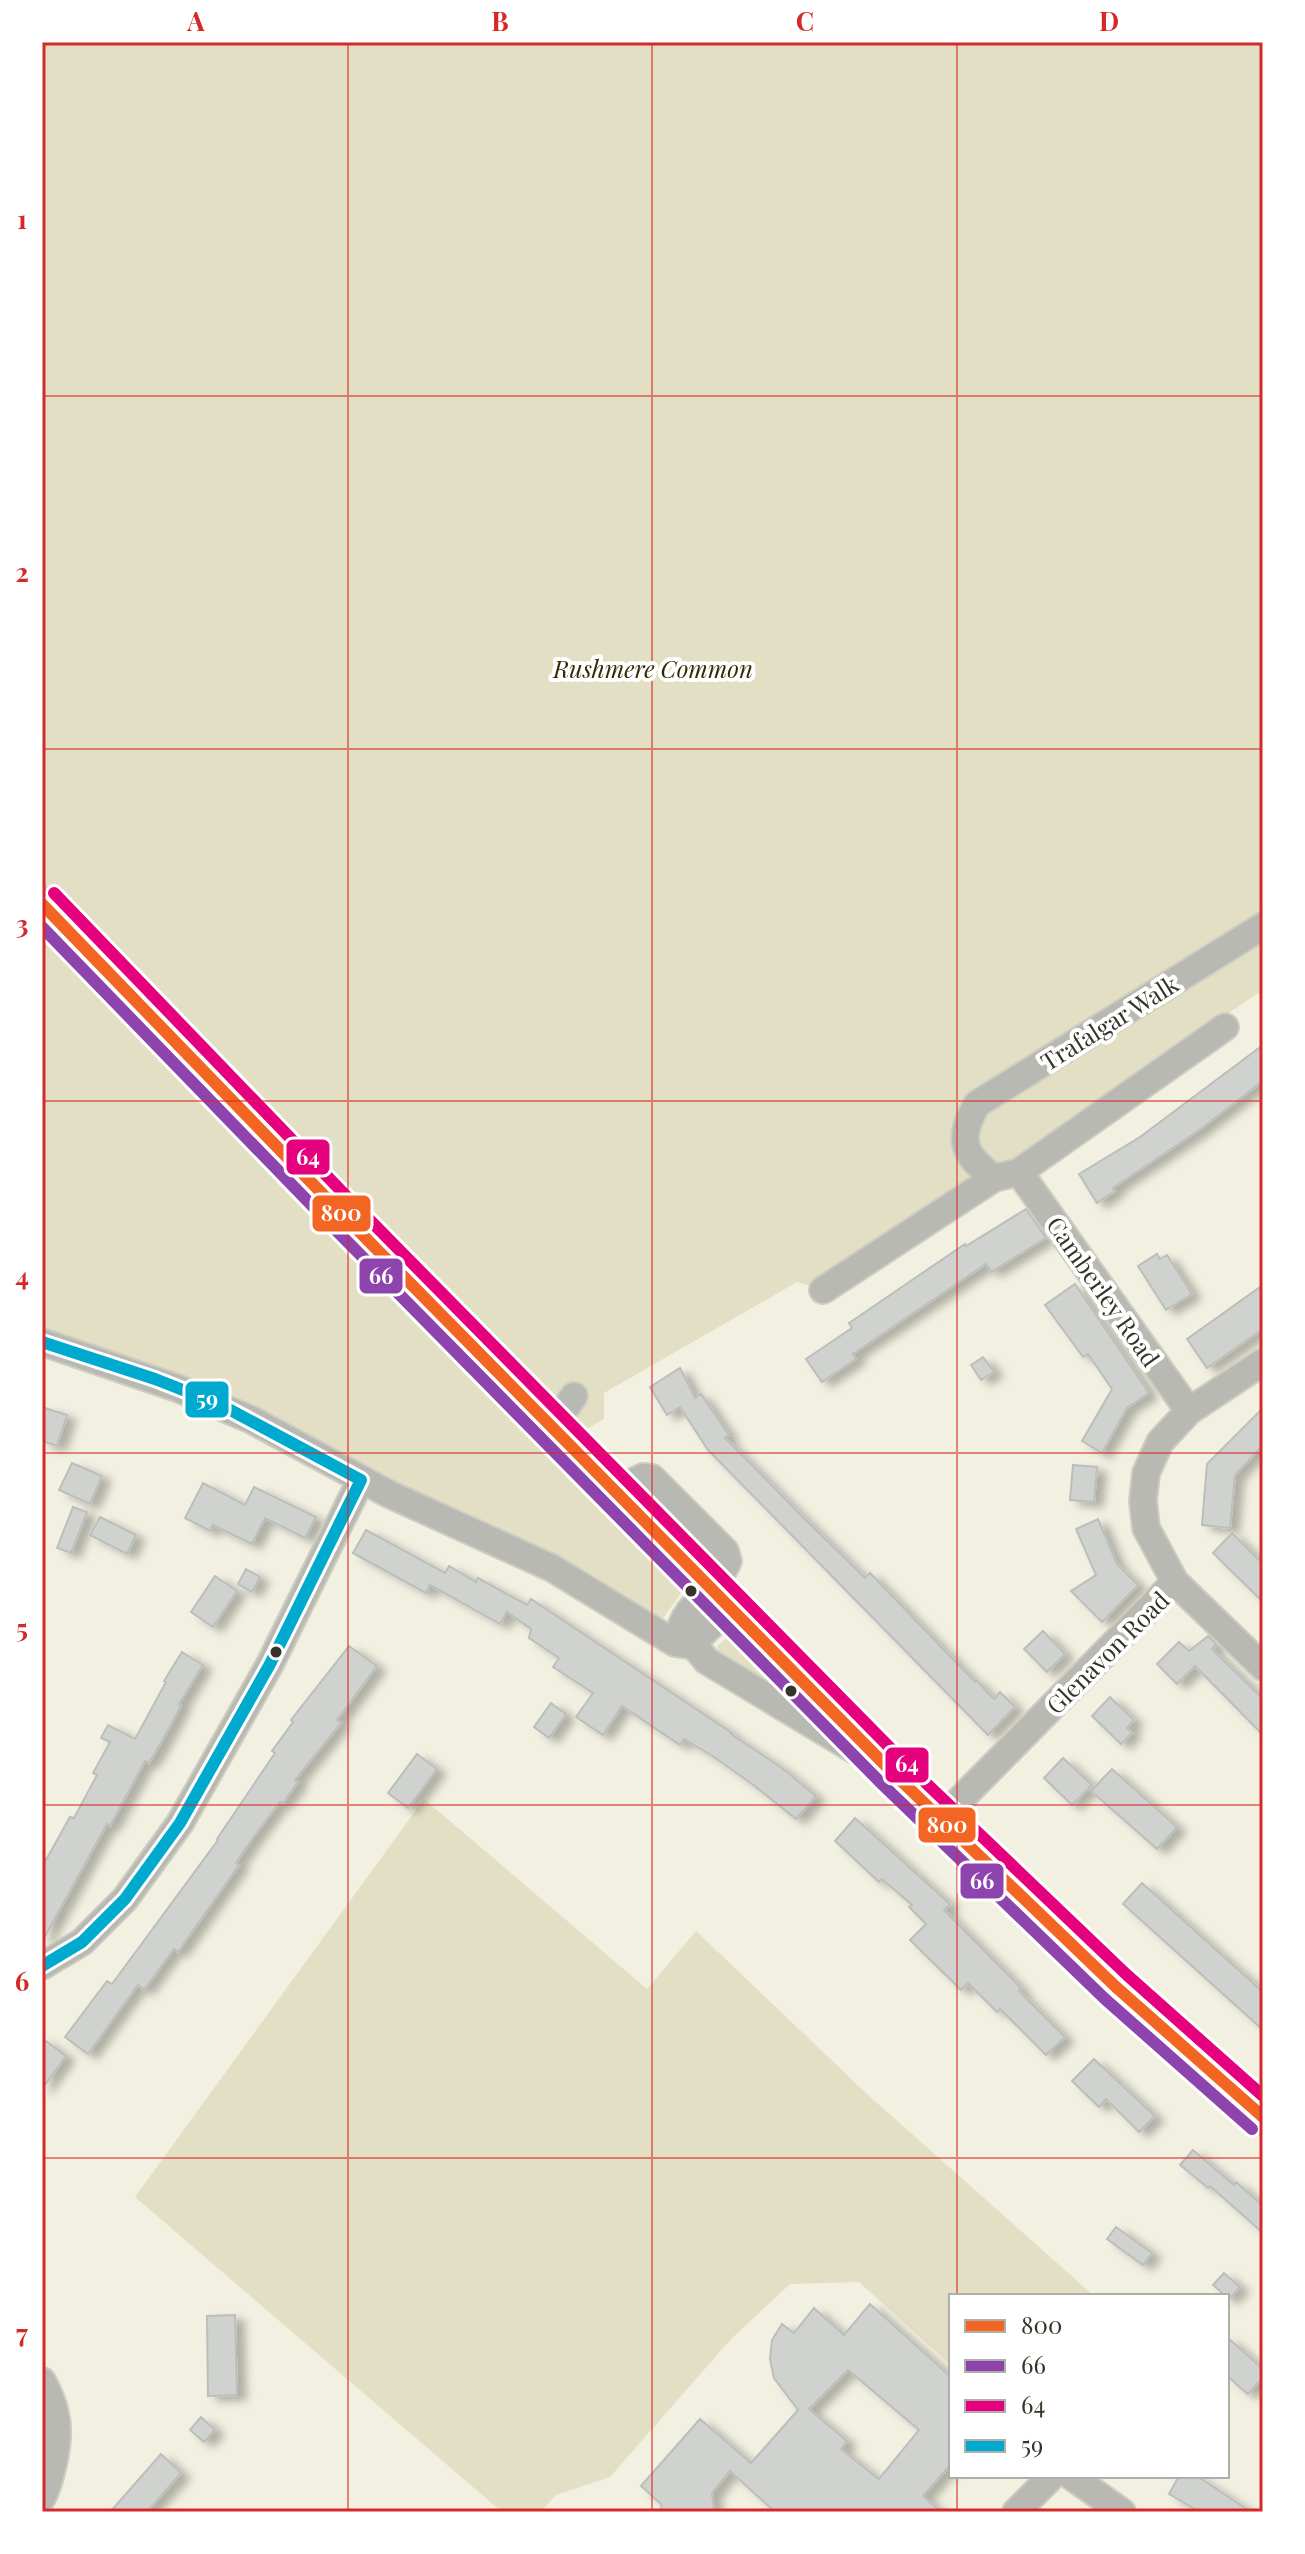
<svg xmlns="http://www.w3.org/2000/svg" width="1305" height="2554" viewBox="0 0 1305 2554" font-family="'Playfair Display',serif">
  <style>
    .green { fill: #e3dfc4 }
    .building { fill: #d0d2cf; stroke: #bcbebc; stroke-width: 2; fill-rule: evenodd; filter: url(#shadow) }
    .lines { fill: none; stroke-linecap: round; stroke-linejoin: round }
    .minor-casing { stroke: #cfcdc2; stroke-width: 30 }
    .major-casing { stroke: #cfcdc2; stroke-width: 38 }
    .minor { stroke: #b9b9b3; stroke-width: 26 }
    .major { stroke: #b1b0a8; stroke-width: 34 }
    .bus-1-casing { stroke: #fff; stroke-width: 18 }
    .bus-2-casing { stroke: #fff; stroke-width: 18 }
    .bus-3-casing { stroke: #fff; stroke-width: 18 }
    .bus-4-casing { stroke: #fff; stroke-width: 18 }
    .bus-1 { stroke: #f26522; stroke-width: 12 }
    .bus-2 { stroke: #8e44ad; stroke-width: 12 }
    .bus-3 { stroke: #e5007d; stroke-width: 12 }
    .bus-4 { stroke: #00a9ce; stroke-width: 12 }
    .grid { fill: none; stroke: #d62828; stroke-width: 2; stroke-opacity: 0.55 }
    .bus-dot { fill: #363429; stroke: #fff; stroke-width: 3 }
    .labels { text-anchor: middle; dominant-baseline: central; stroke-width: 8; stroke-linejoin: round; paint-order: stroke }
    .park-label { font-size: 24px; font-style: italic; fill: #322b00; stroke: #fff }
    .street-label { font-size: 24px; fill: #363429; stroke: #fff }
    .line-badge { stroke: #fff; stroke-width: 3 }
    .badge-label { font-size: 22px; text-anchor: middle; font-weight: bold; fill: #fff }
    .neatline { fill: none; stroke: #d62828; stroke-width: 3 }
    .grid-label { font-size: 26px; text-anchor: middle; font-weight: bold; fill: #d62828 }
  </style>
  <defs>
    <filter id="shadow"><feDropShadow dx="9" dy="5" stdDeviation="4" flood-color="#0004"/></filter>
  </defs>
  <rect width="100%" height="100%" fill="#f2f0e1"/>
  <!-- green -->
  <path class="green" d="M42 42H1263V997L1258 993 823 1290 797 1282 604 1393V1419L549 1451 684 1589 664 1617 660 1619 553 1555 395 1485 182 1376 42 1327Z
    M730 1636 788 1698 717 1653 718 1645Z
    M424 1799 647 1989 696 1931 867 2094 1094 2296H951V2365L859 2282 790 2284 731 2339 610 2477 556 2495 540 2512H502L135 2197Z"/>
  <!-- building -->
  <path class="building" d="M1263 1045V1081L1198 1131 1113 1188 1115 1191 1097 1203 1079 1174 1140 1137Z
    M1026 1209 1046 1238 991 1272 986 1264 853 1354 856 1359 822 1382 806 1359 852 1328 849 1323 965 1244 966 1246Z
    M1157 1254 1160 1259 1167 1255 1192 1294 1166 1310 1138 1266Z
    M1075 1284 1149 1393 1127 1408 1102 1453 1082 1441 1112 1389 1088 1354 1083 1357 1045 1305Z
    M1263 1285V1329L1207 1368 1187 1339Z
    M983 1357 994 1372 981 1380 971 1365Z
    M680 1368 695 1398 701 1394 729 1435 725 1438 804 1518 865 1578 870 1573 975 1682 976 1680 994 1699 1000 1692 1015 1707 988 1735 708 1450 680 1407 667 1415 650 1387Z
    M45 1408 67 1415 57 1446 42 1441V1417Z
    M1263 1408V1445L1235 1475 1230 1528 1202 1525 1207 1464Z
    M72 1463 102 1476 90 1504 59 1490Z
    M1073 1465 1097 1467 1094 1502 1070 1500Z
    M203 1483 245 1505 254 1487 316 1517 305 1538 265 1518 252 1544 213 1525 210 1531 185 1518Z
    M73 1507 87 1512 71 1553 57 1548Z
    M100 1517 136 1535 127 1554 90 1535Z
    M1098 1519 1117 1564 1138 1585 1102 1622 1071 1591 1096 1575 1076 1529Z
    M366 1530 445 1573 449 1566 476 1582 478 1578 527 1605 531 1599 732 1733 731 1734 782 1768 816 1796 796 1819 752 1784 714 1757 684 1739 680 1745 622 1706 603 1735 576 1717 593 1693 553 1667 559 1658 529 1638 531 1629 507 1612 500 1624 430 1585 426 1593 353 1553Z
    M1232 1533 1263 1564V1602L1213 1553Z
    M246 1569 260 1577 252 1592 238 1584Z
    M215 1576 237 1591 213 1627 191 1612Z
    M1043 1631 1065 1654 1047 1672 1024 1649Z
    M1208 1636 1216 1644 1212 1649 1263 1699V1735L1195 1666 1177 1684 1157 1664 1179 1642 1189 1651Z
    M349 1646 377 1666 337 1720 341 1723 295 1780 298 1782 283 1803 280 1802 253 1838 236 1863 239 1865 178 1952 174 1949 144 1990 138 1985 88 2054 65 2037 107 1981 112 1984 218 1840 217 1839 275 1753 272 1751 293 1722 291 1720Z
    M182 1652 203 1665 179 1704 181 1706 161 1743 149 1763 145 1761 110 1826 107 1824 42 1942V1867L70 1817 74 1818 97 1775 93 1773 110 1742 101 1738 108 1725 135 1739 166 1682 164 1681Z
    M1110 1697 1134 1720 1127 1728 1132 1733 1121 1744 1092 1716Z
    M551 1703 566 1714 549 1738 534 1727Z
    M417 1754 437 1769 408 1808 388 1793Z
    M1063 1758 1092 1785 1072 1805 1044 1778Z
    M1112 1769 1177 1827 1157 1849 1091 1791Z
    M855 1818 950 1904 944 1910 1021 1988 1019 1991 1065 2037 1046 2055 1000 2009 997 2012 968 1983 961 1990 910 1940 926 1924 909 1907 912 1905 882 1879 879 1882 835 1841Z
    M1142 1883 1263 1992V2030L1123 1904Z
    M42 2038 66 2056 42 2089Z
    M1094 2059 1155 2116 1139 2132 1106 2099 1099 2107 1072 2081Z
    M1193 2150 1234 2185 1236 2182 1263 2206V2233L1210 2186 1208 2188 1180 2165Z
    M1116 2227 1152 2253 1143 2265 1107 2239Z
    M1224 2273 1240 2287 1229 2299 1213 2285Z
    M870 2304 951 2377V2464L923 2496 941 2512H775L730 2471 712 2493 714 2512H662L661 2504 641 2486 700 2419 751 2463 798 2410 774 2378 770 2359 772 2340 782 2324 794 2333 814 2308 844 2335ZM848 2370 919 2430 879 2479 841 2449 847 2441 809 2409Z
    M235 2315 237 2395 208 2396 207 2316Z
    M1227 2337 1263 2369V2377L1248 2394 1227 2376Z
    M201 2417 215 2430 204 2442 190 2430Z
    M161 2454 181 2473 147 2512H110Z
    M1179 2476H1197L1251 2512H1200L1169 2494Z"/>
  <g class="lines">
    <!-- minor casing -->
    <g class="minor-casing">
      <path id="minor" d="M1019 1172 1189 1411
        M994 1178C962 1154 957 1139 977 1104L1263 926
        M823 1290 994 1178 1019 1172 1225 1027
        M42 1342 177 1388 252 1420 389 1494 552 1568 675 1643 688 1645 694 1642 730 1607
        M1263 1362 1189 1411 1160 1442 1146 1473 1143 1501 1146 1528 1175 1582 1263 1667
        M552 1427 574 1396
        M615 1490 643 1477 652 1478 725 1551 728 1561 713 1590
        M694 1642 696 1648 707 1661 863 1755
        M676 1643C682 1619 691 1599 718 1595
        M941 1819 1175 1582
        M42 1966 82 1942 125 1899 180 1823 270 1664 361 1480
        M42 2381C50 2395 57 2414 57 2430 58 2447 50 2483 42 2498
        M1071 2476 1122 2512
        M1016 2512 1052 2476"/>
    </g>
    <!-- major casing -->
    <g class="major-casing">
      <path id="major" d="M42 904 338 1210 894 1774 1116 1987 1263 2117"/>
    </g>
    <!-- minor -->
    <use href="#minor" class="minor"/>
    <!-- major -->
    <use href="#major" class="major"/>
    <!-- bus-1 casing -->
    <g class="bus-1-casing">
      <path id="bus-1" d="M42 904 338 1210 894 1774 1116 1987 1263 2117"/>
    </g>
    <!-- bus-2 casing -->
    <g class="bus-2-casing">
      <path id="bus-2" d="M42 927 327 1221 883 1785 1105 1999 1252 2129"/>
    </g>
    <!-- bus-3 casing -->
    <g class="bus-3-casing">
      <path id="bus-3" d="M54 893 349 1199 905 1763 1127 1975 1263 2096"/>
    </g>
    <!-- bus-4 casing -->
    <g class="bus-4-casing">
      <path id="bus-4" d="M42 1342 155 1379 221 1405 361 1480
        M42 1966 82 1942 125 1899 180 1823 270 1664 361 1480"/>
    </g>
    <!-- bus-1 -->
    <use href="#bus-1" class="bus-1"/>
    <!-- bus-2 -->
    <use href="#bus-2" class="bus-2"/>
    <!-- bus-3 -->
    <use href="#bus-3" class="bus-3"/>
    <!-- bus-4 -->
    <use href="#bus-4" class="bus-4"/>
  </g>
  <!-- grid -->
  <path class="grid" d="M348 42V2512M652 42V2512M957 42V2296M42 396H1263M42 749H1263M42 1101H1263M42 1453H1263M42 1805H1263M42 2158H1263M957 2476V2512"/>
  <!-- markers -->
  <g class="bus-dot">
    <circle cx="691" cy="1591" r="7"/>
    <circle cx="276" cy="1652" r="7"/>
    <circle cx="791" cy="1691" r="7"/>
  </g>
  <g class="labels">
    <!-- park labels -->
    <g class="park-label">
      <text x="653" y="668">Rushmere Common</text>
    </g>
    <!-- street labels -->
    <g class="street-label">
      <text transform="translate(1109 1022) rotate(-32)">Trafalgar Walk</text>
      <text transform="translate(1104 1291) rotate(55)">Camberley Road</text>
      <text transform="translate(1107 1652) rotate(-45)">Glenavon Road</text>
    </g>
  </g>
  <g class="line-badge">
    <rect x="285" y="1138" width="46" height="38" rx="8" fill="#e5007d"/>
    <rect x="311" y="1194" width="61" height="39" rx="8" fill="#f26522"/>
    <rect x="358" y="1257" width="46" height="38" rx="8" fill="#8e44ad"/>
    <rect x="184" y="1380" width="46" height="39" rx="8" fill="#00a9ce"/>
    <rect x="884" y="1746" width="46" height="38" rx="8" fill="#e5007d"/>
    <rect x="917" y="1806" width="60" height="38" rx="8" fill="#f26522"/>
    <rect x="959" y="1862" width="46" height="38" rx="8" fill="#8e44ad"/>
  </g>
  <g class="badge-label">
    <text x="308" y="1165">64</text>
    <text x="341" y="1221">800</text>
    <text x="381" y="1284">66</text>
    <text x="207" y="1407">59</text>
    <text x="907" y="1772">64</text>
    <text x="947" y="1833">800</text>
    <text x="982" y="1889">66</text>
  </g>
  <!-- border -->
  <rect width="1305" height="2554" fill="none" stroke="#ffffff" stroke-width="88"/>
  <!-- legend -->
  <rect x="949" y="2294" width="280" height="184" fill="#ffffff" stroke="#afaea9" stroke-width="2"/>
  <rect x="965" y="2320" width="40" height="12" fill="#f26522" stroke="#afaea9" stroke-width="2"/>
  <text x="1021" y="2334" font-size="24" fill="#363429">800</text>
  <rect x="965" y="2360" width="40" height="12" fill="#8e44ad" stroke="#afaea9" stroke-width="2"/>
  <text x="1021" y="2374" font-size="24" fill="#363429">66</text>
  <rect x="965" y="2400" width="40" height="12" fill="#e5007d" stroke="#afaea9" stroke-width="2"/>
  <text x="1021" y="2414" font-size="24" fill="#363429">64</text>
  <rect x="965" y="2440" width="40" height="12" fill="#00a9ce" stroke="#afaea9" stroke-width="2"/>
  <text x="1021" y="2454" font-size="24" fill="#363429">59</text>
  <rect x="44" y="44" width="1217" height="2466" class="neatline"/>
  <g class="grid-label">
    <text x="196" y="31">A</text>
    <text x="500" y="31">B</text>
    <text x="805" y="31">C</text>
    <text x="1109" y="31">D</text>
    <text x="22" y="229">1</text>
    <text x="22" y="582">2</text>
    <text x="22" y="934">3</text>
    <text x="22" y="1286">4</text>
    <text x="22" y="1638">5</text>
    <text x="22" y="1991">6</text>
    <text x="22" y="2343">7</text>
  </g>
</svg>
